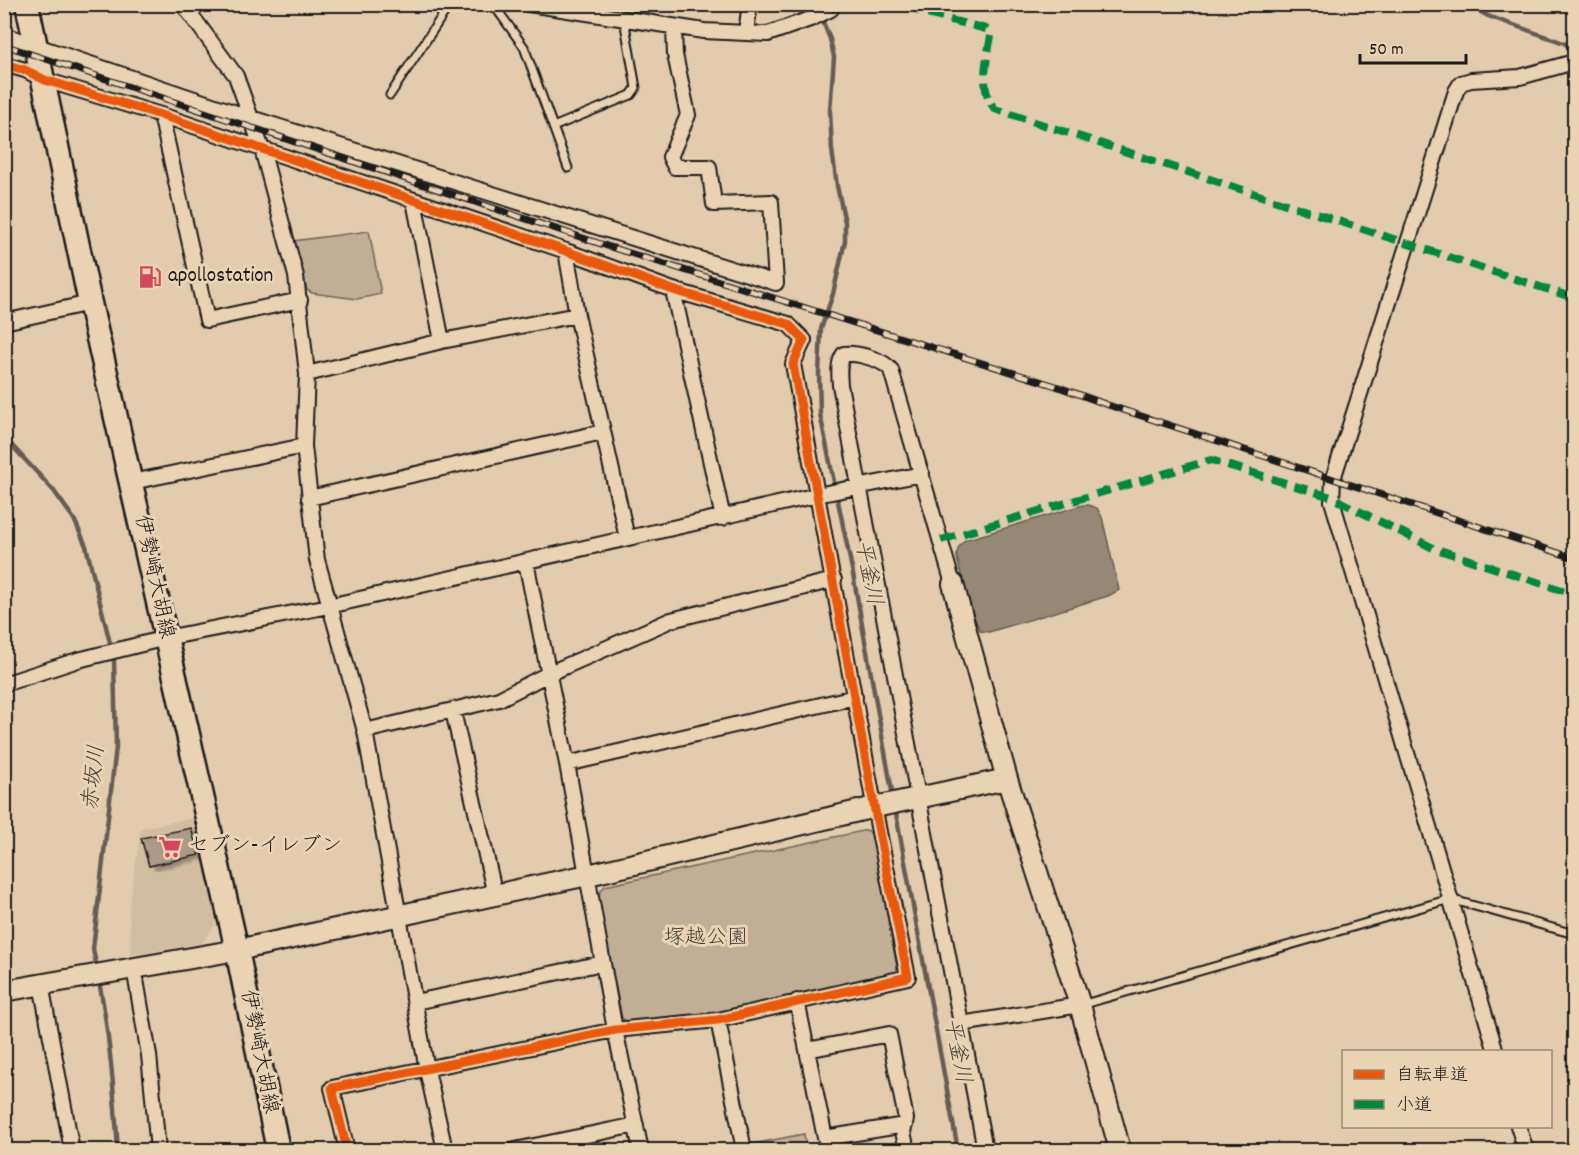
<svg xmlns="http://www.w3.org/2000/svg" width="1579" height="1155" viewBox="0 0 1579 1155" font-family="Dekko,'Klee One',sans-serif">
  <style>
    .built { fill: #d2bda1 }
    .green { fill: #c1af95; stroke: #6e6658; stroke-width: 1.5 }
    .water { fill: #958976; stroke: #655d52; stroke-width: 1.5 }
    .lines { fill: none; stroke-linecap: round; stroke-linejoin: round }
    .stream { stroke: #655d52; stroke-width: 4.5 }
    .building { fill: #ab9a85; stroke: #1c1c1c; stroke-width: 1.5; filter: url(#shadow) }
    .lane-casing { stroke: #1c1c1c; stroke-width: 11 }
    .street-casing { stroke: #1c1c1c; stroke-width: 18 }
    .secondary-casing { stroke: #1c1c1c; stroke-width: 24 }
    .primary-casing { stroke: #1c1c1c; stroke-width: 27 }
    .lane { stroke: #ead3b3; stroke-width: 7 }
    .street { stroke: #ead3b3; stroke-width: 14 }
    .secondary { stroke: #ead3b3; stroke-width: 20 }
    .primary { stroke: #ead3b3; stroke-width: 22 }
    .rail-casing { stroke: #1c1c1c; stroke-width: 7 }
    .rail { stroke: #ead3b3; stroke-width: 4.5; stroke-dasharray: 14; stroke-linecap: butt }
    .quiet { stroke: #00873e; stroke-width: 8; stroke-dasharray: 15 8; stroke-linecap: butt }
    .cycleway-casing { stroke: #ead3b3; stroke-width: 13 }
    .cycleway { stroke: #e8590c; stroke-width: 9 }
    .labels { text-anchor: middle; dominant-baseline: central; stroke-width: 6; stroke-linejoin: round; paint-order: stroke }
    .poi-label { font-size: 21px; fill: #1c1c1c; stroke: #ead3b3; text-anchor: start }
    .street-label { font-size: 21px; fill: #1c1c1c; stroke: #ead3b3 }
    .park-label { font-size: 21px; fill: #45413a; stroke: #ead3b3 }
    .water-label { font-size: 22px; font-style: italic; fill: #46423c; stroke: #ead3b3 }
  </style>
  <defs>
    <filter id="shadow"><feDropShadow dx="6" dy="3.5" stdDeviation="1.5" flood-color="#0004"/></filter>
  </defs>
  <rect width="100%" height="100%" fill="#e2ccad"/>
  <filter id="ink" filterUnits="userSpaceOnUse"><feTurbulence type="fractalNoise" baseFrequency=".0167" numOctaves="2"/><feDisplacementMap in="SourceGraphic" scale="12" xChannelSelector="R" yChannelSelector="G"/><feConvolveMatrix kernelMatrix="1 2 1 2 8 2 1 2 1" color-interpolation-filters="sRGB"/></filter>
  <g filter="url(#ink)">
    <!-- built -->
    <path class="built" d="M193 818 217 922 201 944 131 955 129 907 141 828Z"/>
    <!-- green -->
    <path class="green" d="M369 231 381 294 357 299 312 293 307 290 293 241Z
      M867 830 872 834 897 967 896 973 719 1012 629 1023 622 1018 597 896 605 886Z
      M804 1134 807 1150H753L752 1144Z"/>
    <!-- water -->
    <path class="water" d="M1083 505H1088L1097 508 1102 517 1119 590 1108 596 989 632 980 631 967 598 957 558C956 550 959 545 965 540Z"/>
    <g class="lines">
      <!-- stream -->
      <path class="stream" d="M810 4 823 22 830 39 834 57 830 111 832 150 837 186 845 222V241L833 294 821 329 819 373 820 414 853 574 893 797
        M1467 4 1488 16 1564 43 1574 49
        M4 437 54 491 74 519 86 546 114 659 116 747 93 949 97 969
        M895 808 958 1150
        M99 981C110 1037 114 1093 118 1150"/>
    </g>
    <!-- building -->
    <path class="building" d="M191 828 199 855 149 866 141 838Z"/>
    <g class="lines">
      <!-- lane casing -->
      <g class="lane-casing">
        <path id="lane" d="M493 4 524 47 568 168
          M390 95 450 4
          M553 127 631 95 636 88 624 19
          M1081 1005 1450 899 1574 934"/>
      </g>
      <!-- street casing -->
      <g class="street-casing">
        <path id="street" d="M183 4 236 76 262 149 296 276 307 374 304 446 317 560 365 731 427 1070 445 1150
          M529 4 704 31 768 34 813 18 831 9 829 4
          M746 32 750 4
          M4 35 251 118 776 283 771 202 714 204 709 167H675L670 157 688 115 675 55 674 27
          M4 64 25 70 45 80 161 115 566 251 673 290 788 324 804 340 793 364 879 832 908 977 718 1020 615 1030 332 1088 347 1150
          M161 115 207 320 300 300
          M414 201 442 341
          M566 251 577 315 627 538
          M673 290 723 518
          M4 322 90 303
          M307 374 442 341 577 315
          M132 482 304 446
          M309 498 603 432
          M526 562 567 764 615 1030 641 1150
          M953 584 891 370C883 359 857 353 844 354 838 362 839 374 840 385L985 1150
          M4 684 78 660 166 638 329 606 822 494 922 474
          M453 711 495 895
          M365 731 499 699 550 673 671 620 834 580
          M567 764 855 697
          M134 968 149 1055 158 1150
          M41 984 72 1150
          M797 1001 825 1138 905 1125
          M415 1002 603 963
          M718 1020 744 1150
          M961 1024 1080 1005
          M807 1050 889 1034 906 1119 903 1132 907 1150
          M1496 1052 1332 501 1333 479 1456 91 1461 83 1471 80 1520 77 1574 62
          M1518 1126 1526 1150
          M515 1150 636 1125"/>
      </g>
      <!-- secondary casing -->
      <g class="secondary-casing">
        <path id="secondary" d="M953 584 1007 779 1080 1005 1120 1150
          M4 991 237 950 588 875 875 807 1007 779"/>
      </g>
      <!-- primary casing -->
      <g class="primary-casing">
        <path id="primary" d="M27 4 90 303 237 950 278 1150"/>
      </g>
      <!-- lane -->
      <use href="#lane" class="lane"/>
      <!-- street -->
      <use href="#street" class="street"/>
      <!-- secondary -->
      <use href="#secondary" class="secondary"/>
      <!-- primary -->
      <use href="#primary" class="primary"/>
      <!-- rail casing -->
      <g class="rail-casing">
        <path id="rail" d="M4 45 607 246 1056 386 1108 405 1574 558"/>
      </g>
      <!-- rail -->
      <use href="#rail" class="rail"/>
      <!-- quiet -->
      <path class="quiet" d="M907 4 923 13 986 29 991 36C987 58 978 90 995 109L1574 298
        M831 9 844 4
        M941 540 1211 460 1331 497 1433 548 1574 594"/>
      <!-- cycleway casing -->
      <g class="cycleway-casing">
        <path id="cycleway" d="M4 64 25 70 45 80 161 115 566 251 673 290 788 324 804 340 793 364 879 832 908 977 718 1020 615 1030 332 1088 347 1150"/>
      </g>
      <!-- cycleway -->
      <use href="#cycleway" class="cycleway"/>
    </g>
  </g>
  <!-- icons -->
  <defs>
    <g id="fuel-bare" transform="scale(1.8)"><path d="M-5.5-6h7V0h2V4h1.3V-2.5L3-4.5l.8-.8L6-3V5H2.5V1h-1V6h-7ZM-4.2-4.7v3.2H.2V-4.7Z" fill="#d1495b" stroke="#ead3b3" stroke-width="2.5" paint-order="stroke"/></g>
    <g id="supermarket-bare" transform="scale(1.8)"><path d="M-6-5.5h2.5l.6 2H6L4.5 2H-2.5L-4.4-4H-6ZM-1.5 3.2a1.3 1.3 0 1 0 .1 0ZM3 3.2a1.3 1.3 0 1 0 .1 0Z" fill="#d1495b" stroke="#ead3b3" stroke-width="2.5" paint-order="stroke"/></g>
  </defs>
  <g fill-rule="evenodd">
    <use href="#fuel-bare" x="150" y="277"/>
    <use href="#supermarket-bare" x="170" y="847"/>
  </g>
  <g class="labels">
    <!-- poi labels -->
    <g class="poi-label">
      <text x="168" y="277">apollostation</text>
      <text x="188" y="847">セブン-イレブン</text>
    </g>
    <!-- street labels -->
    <g class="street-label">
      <text transform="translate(153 577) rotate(78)">伊勢崎大胡線</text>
      <text transform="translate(258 1052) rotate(79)">伊勢崎大胡線</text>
    </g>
    <!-- park labels -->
    <g class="park-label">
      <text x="706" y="939">塚越公園</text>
    </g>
    <!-- water labels -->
    <g class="water-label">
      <text transform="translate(867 573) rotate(79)">平釜川</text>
      <text transform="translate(95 778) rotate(-84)">赤坂川</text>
      <text transform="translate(956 1051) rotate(79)">平釜川</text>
    </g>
  </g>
  <!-- margin -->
  <rect width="1579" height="1155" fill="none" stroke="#ead3b3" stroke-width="24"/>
  <rect x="12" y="12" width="1555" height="1131" fill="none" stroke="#1c1c1c" stroke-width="2" filter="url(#ink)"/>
  <!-- legend -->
  <rect x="1342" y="1050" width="210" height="78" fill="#ead3b3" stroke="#988a77" stroke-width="1.5"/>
  <rect x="1354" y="1070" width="30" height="9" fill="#e8590c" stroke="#988a77" stroke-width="1.5"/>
  <text x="1396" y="1080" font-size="18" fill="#1c1c1c">自転車道</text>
  <rect x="1354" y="1100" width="30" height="9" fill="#00873e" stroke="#988a77" stroke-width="1.5"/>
  <text x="1396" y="1110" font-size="18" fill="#1c1c1c">小道</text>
  <!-- scale -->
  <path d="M1360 54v9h106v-9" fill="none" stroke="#1c1c1c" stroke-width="3"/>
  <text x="1369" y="54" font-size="18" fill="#1c1c1c" stroke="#ead3b3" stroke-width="4.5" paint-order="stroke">50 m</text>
</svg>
